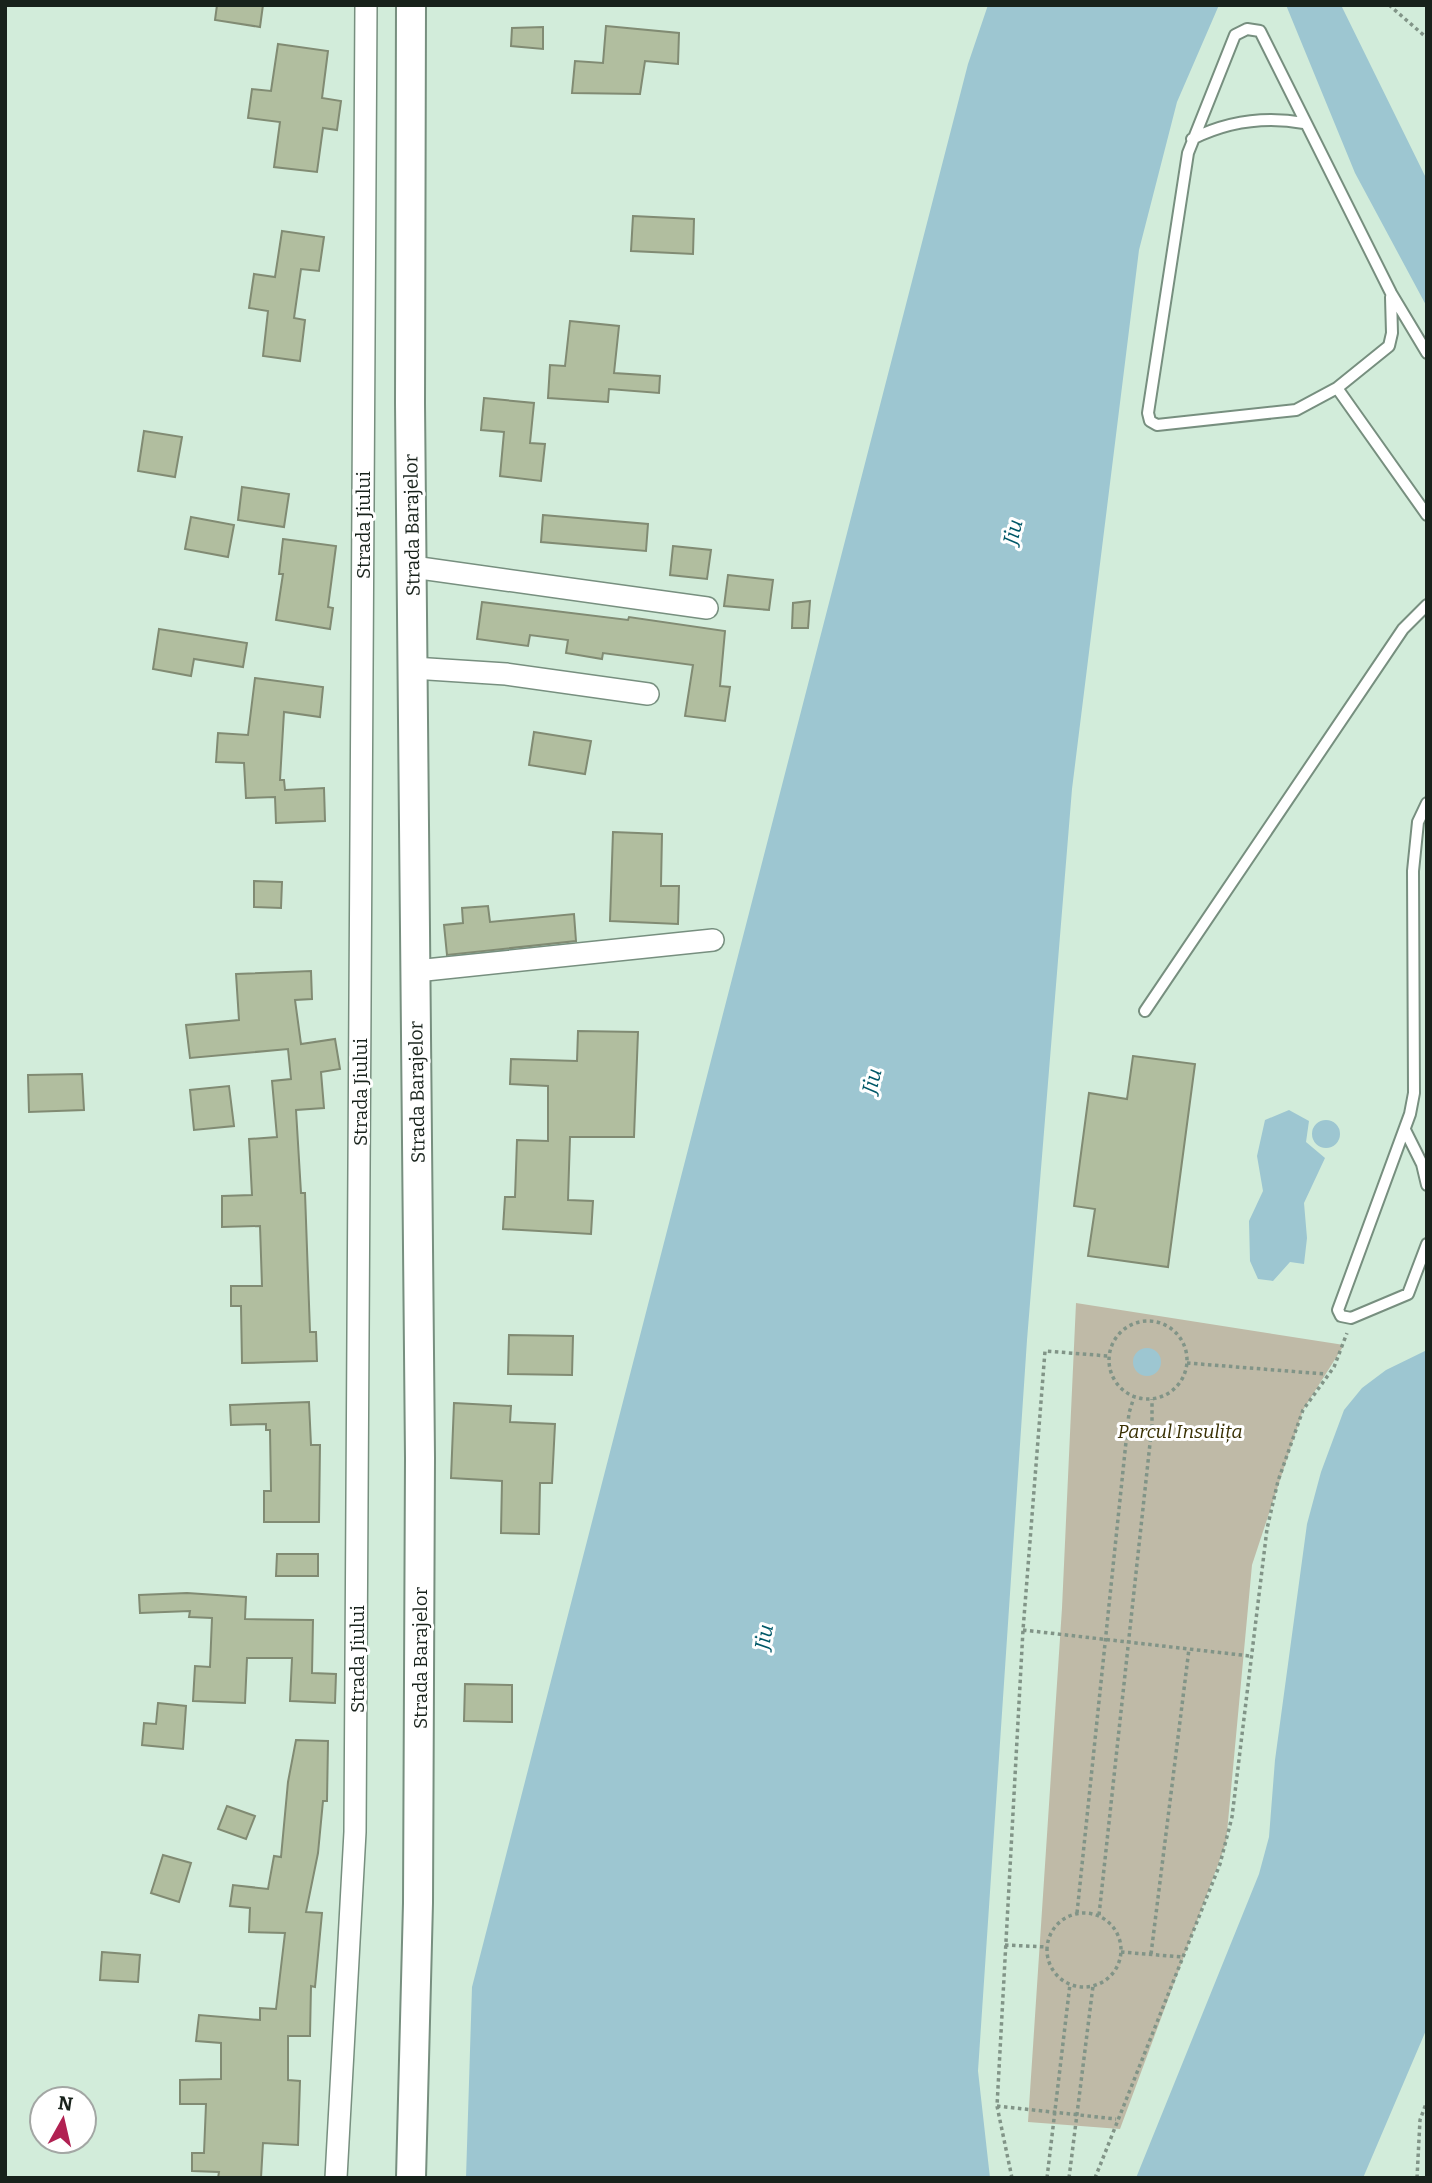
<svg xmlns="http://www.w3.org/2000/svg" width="1432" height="2183" viewBox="0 0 1432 2183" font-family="Bitter,serif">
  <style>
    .green { fill: #bfbaa7 }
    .water { fill: #9dc6d1 }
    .building { fill: #b1be9f; stroke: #818b73; stroke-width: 2 }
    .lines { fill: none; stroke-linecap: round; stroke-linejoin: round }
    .lane-casing { stroke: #778f7f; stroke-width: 14 }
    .street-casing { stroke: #778f7f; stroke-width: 24 }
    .secondary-casing { stroke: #778f7f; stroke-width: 32 }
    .path { stroke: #819487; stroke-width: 3.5; stroke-dasharray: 3.5 3.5; stroke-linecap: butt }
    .lane { stroke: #fff; stroke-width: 10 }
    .street { stroke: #fff; stroke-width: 21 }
    .secondary { stroke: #fff; stroke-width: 28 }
    .labels { text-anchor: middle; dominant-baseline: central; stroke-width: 6; stroke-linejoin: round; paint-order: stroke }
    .street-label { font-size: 19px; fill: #18221b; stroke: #fff }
    .park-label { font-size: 19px; font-style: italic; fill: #393003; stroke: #fff }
    .water-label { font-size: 21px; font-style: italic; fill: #005868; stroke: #fff }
  </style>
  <rect width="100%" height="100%" fill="#d2ecda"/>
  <!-- green -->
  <path class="green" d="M1076 1303 1344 1345 1303 1410 1252 1565 1226 1843 1120 2129 1028 2122 1062 1608Z"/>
  <!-- water -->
  <path class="water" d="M988 5H1219L1177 102 1139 250 1072 789 1027 1340 978 2071 990 2178H466L472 1987 968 64Z
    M1286 5H1341L1427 180V307L1355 173Z
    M1289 1110 1309 1121 1306 1142 1325 1158 1304 1203 1307 1238 1304 1264 1290 1262 1273 1281 1258 1279 1250 1261 1249 1221 1263 1191 1257 1156 1265 1120Z
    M1312 1134a14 14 0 1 1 28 0a14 14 0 1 1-28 0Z
    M1133 1362a14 14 0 1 1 28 0a14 14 0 1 1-28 0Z
    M1427 1350V2028L1363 2178H1136L1259 1874 1269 1837 1275 1760 1307 1524 1321 1472 1344 1410 1362 1388 1386 1370Z"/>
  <!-- building -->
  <path class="building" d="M217 5H263L260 27 215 20Z
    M606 26 679 33 678 64 645 61 640 94 572 93 575 61 603 63Z
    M543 27V49L511 46 512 28Z
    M278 44 328 51 322 98 341 101 337 130 323 128 317 172 274 167 280 122 248 118 252 89 271 91Z
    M633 216 694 219 693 254 631 251Z
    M282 231 324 237 319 271 301 269 294 318 305 320 300 361 263 356 268 311 249 308 254 274 275 277Z
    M570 321 619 326 614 373 660 376 659 393 609 389 608 402 548 398 550 365 565 366Z
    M484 398 534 403 530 443 545 444 541 481 500 476 504 432 481 430Z
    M144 431 182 437 175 477 138 471Z
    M242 487 289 494 284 527 238 520Z
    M543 515 648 524 646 551 541 542Z
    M191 517 234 525 228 557 185 549Z
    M283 539 336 546 328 607 333 608 330 629 276 620 283 574H279Z
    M673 546 711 550 707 579 670 575Z
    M728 575 773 580 769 610 724 606Z
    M810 601 808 628H792L793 603Z
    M482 602 628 620 629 617 725 631 720 686 730 687 725 721 685 716 693 665 603 653 602 659 566 653 568 640 530 635 528 646 477 639Z
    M159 629 247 643 243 667 194 659 191 676 153 669Z
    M255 678 323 687 320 717 284 712 280 780H284L285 790 324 788 325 821 276 823 275 797 246 798 244 763 216 762 218 733 248 735Z
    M534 732 591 741 585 774 529 765Z
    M613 832 662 834 661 886H679L678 924 610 921Z
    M254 881 282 882 281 908 254 907Z
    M488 906 490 922 574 914 576 941 447 955 444 925 463 923 462 908Z
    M311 971 312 999 295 1000 301 1044 335 1039 340 1069 321 1072 324 1108 296 1110 301 1193H305L310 1332H316L317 1361 242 1363 241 1306H231V1286H262L260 1226 222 1227V1196L252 1195 249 1139 277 1137 272 1081 291 1079 288 1049 190 1058 186 1025 239 1020 236 974Z
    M578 1031 638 1032 634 1137H570L568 1200 593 1201 591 1234 503 1229 505 1197H515L517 1140 548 1141V1086L510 1084 511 1059 577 1061Z
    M1133 1056 1195 1064 1168 1267 1088 1256 1095 1209 1074 1206 1089 1093 1127 1099Z
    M82 1074 84 1110 29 1112 28 1075Z
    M229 1086 234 1126 194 1130 190 1090Z
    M509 1335 573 1336 572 1375 508 1374Z
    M309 1402 311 1445H320L319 1522H264V1491H271L270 1430H266V1424L231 1425 230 1405Z
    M454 1403 511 1406 510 1422 555 1424 552 1483H540L539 1534 501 1533 502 1481 451 1478Z
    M277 1554H318V1576H276Z
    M187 1593 246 1597 245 1619 313 1620 312 1673 336 1674 335 1703 290 1701 292 1658H247L245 1703 193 1701 195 1666 210 1667 212 1618 189 1617 190 1611 140 1613 139 1595Z
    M465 1684 512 1685V1722L464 1721Z
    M158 1703 186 1706 183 1749 142 1745 144 1723 156 1724Z
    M296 1740 328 1741 327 1801H323L318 1853 306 1912 322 1913 315 1987 311 1986 310 2036H288V2080L300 2081 298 2145 263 2143 261 2178H218L219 2172 192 2171V2153H204L206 2104H180V2080L221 2079V2043L196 2041 199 2015 260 2020V2008L276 2009 285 1933 249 1932 250 1908 230 1906 233 1885 268 1889 274 1856 281 1857 288 1782Z
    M227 1806 255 1816 246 1839 218 1829Z
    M163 1855 191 1863 179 1902 151 1893Z
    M102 1952 140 1955 138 1982 100 1980Z"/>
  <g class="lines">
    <!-- lane casing -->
    <g class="lane-casing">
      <path id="lane" d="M1192 139C1228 121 1265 116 1304 123
        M1427 353 1391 293 1260 31 1247 29 1235 35 1188 153 1148 413 1150 421 1157 425 1296 410 1337 388 1427 515
        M1337 388 1389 346 1392 333 1391 297
        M1427 803 1418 822 1413 871 1414 1093 1410 1114 1338 1310 1341 1316 1351 1318 1408 1294 1427 1244
        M1145 1011 1403 629 1427 605
        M1405 1130 1422 1164 1427 1185"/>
    </g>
    <!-- street casing -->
    <g class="street-casing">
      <path id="street" d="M413 567 707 608
        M413 668 506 674 648 694
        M416 971 713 940
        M336 2178 355 1832 366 5"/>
    </g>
    <!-- secondary casing -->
    <g class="secondary-casing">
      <path id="secondary" d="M411 5 410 403 420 1458 418 1903 411 2178"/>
    </g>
    <!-- path -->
    <path class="path" d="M1389 5 1427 38
      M1109 1360a39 39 0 1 1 78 0a39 39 0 1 1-78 0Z
      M1187 1363 1325 1374
      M1023 1630 1250 1656
      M1047 1950a37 37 0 1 1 74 0a37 37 0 1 1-74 0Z
      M1077 1913 1129 1413 1134 1397
      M1099 1915 1152 1425V1399
      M1005 1945 1047 1947
      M1121 1952 1182 1957
      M1151 1954 1189 1649
      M997 2106 1116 2119
      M1012 2178 997 2106 1023 1630 1045 1351 1108 1356
      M1047 2178 1070 1984
      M1069 2178 1093 1986
      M1095 2178 1220 1864 1232 1817 1267 1529 1278 1481 1303 1410 1334 1367 1347 1333
      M1417 2178 1420 2120 1427 2101"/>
    <!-- lane -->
    <use href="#lane" class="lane"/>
    <!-- street -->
    <use href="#street" class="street"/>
    <!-- secondary -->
    <use href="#secondary" class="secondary"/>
  </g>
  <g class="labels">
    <!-- street labels -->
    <g class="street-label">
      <text transform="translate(363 525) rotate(-90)">Strada Jiului</text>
      <text transform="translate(412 525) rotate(-91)">Strada Barajelor</text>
      <text transform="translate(360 1092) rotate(-90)">Strada Jiului</text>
      <text transform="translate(417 1092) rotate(-91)">Strada Barajelor</text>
      <text transform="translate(420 1658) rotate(-90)">Strada Barajelor</text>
      <text transform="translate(357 1659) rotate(-90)">Strada Jiului</text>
    </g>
    <!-- park labels -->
    <g class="park-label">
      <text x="1180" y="1431">Parcul Insulița</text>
    </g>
    <!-- water labels -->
    <g class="water-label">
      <text transform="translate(1013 532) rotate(-76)">Jiu</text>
      <text transform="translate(872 1081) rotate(-76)">Jiu</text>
      <text transform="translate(764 1637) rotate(-80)">Jiu</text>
    </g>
  </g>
  <!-- border -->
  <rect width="1432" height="2183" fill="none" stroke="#18221b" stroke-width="14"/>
  <!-- north arrow -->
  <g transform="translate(63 2120) rotate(8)"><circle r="33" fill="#ffffff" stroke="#a3a7a4" stroke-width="2"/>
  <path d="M0-5L12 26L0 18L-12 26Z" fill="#b12152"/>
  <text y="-10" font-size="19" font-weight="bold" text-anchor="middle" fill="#18221b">N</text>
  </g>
</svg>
